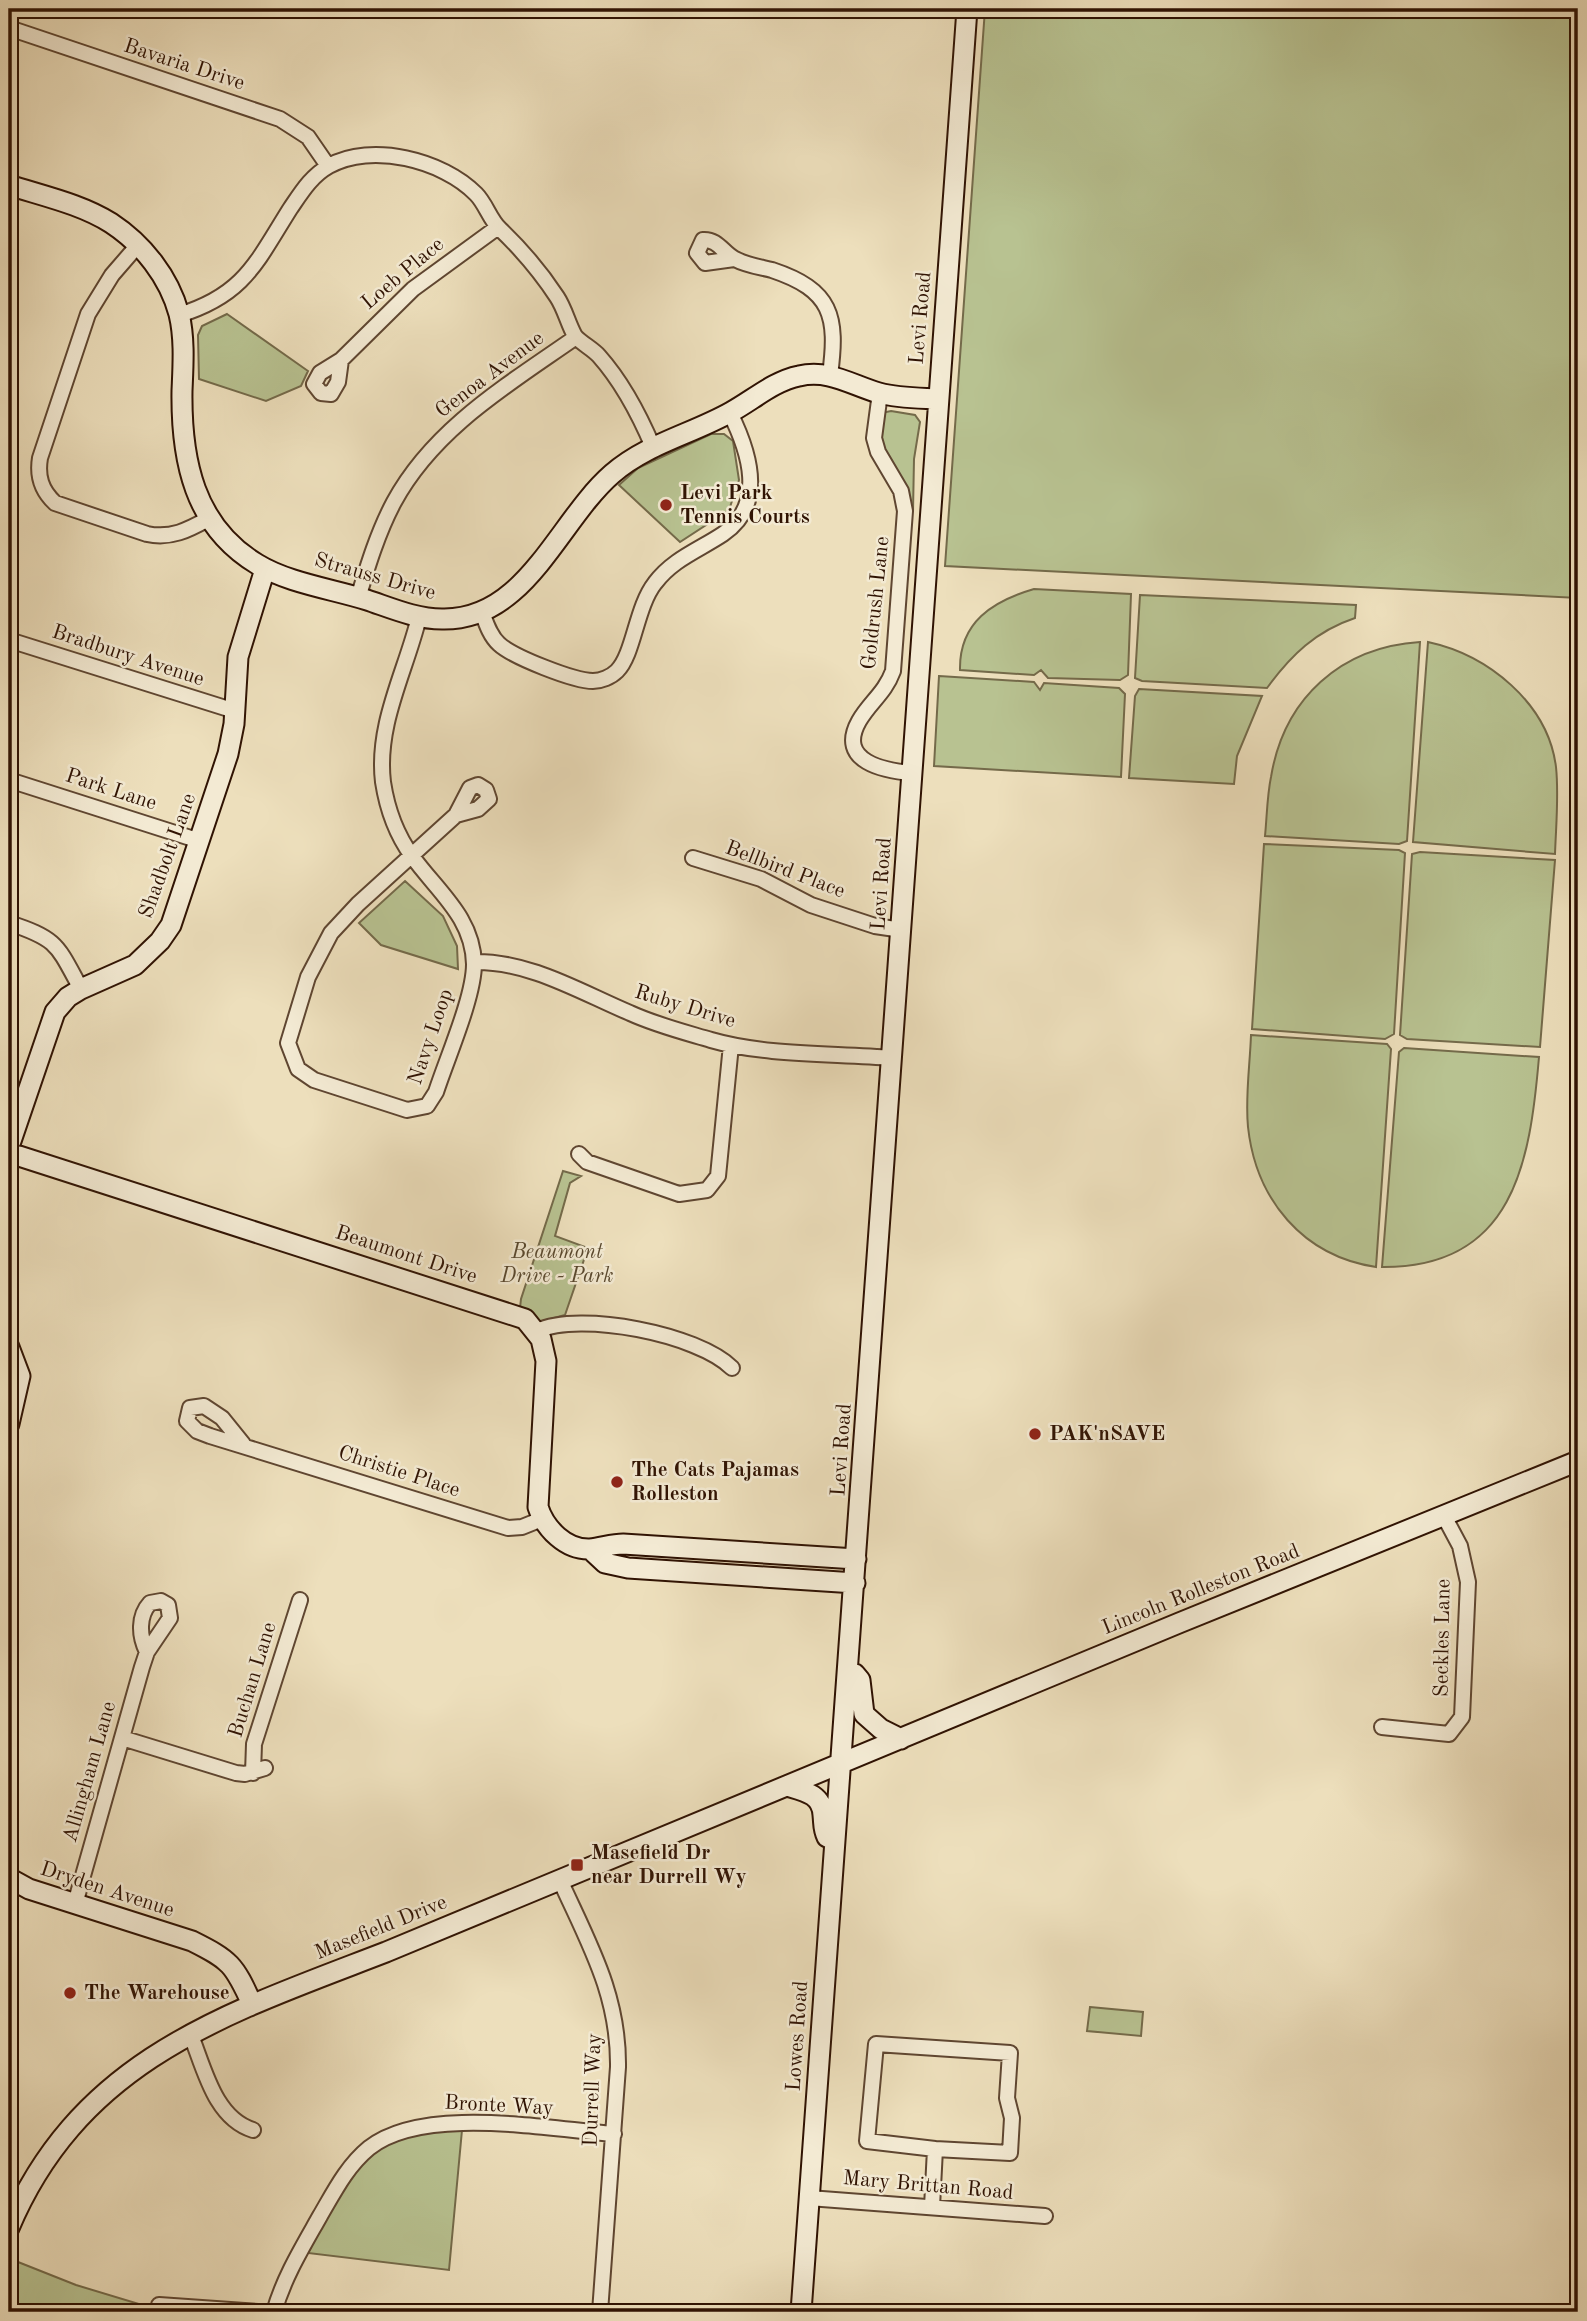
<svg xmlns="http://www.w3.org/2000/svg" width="1587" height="2321" viewBox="0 0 1587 2321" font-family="'Old Standard TT',serif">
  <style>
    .green { fill: #b8c291; stroke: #746a4a; stroke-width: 2 }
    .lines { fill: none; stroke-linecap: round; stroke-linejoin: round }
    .street-casing { stroke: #5f4631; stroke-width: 18 }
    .secondary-casing { stroke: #301303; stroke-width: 23 }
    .street { stroke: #f3ead3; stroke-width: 14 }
    .secondary { stroke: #f3ead3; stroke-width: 19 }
    .poi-dot { fill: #8f2418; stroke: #f3ead3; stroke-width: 2.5 }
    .labels { text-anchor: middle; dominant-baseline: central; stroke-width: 5; stroke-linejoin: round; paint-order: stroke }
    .street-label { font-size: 21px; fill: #301303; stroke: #f3ead3 }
    .poi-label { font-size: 21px; font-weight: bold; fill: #301303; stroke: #f3ead3; text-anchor: start }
    .park-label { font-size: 21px; font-style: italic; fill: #59482e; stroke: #f3ead3 }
  </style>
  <rect width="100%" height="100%" fill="#eddfbc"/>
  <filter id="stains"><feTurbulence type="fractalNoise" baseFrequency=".00286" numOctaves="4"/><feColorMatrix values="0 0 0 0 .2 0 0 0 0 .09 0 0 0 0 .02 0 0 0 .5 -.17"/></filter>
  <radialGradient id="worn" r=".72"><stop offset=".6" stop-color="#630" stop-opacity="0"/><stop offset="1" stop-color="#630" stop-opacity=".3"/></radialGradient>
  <!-- green -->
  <path class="green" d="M985 9H1578V598L945 566Z
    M227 314 308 371 301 386 266 401 199 379 198 335 202 326Z
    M891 411 915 415 920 422 914 459 913 512C904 474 874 453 881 413Z
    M711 434H724L733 441 739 480 729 510 680 542 619 485 638 468Z
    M1034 589 1131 594 1128 675 1120 680 1048 678 1041 670 1034 675 960 670C959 622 993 601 1034 589Z
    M1140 595 1356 605 1355 618C1316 631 1291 655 1267 688L1142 681 1135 678Z
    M1420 642 1407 841 1399 844 1265 836C1267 816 1267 796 1271 777 1284 698 1341 647 1420 642Z
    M1428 642C1488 655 1548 703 1556 767 1559 795 1556 825 1555 854L1413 842Z
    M939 676 1034 682 1040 690 1044 683 1119 688 1125 694 1121 777 934 766Z
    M1139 689 1262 696 1237 756 1234 784 1129 778 1135 696Z
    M1264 844 1399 850 1405 853 1394 1034 1385 1039 1252 1029Z
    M1420 852 1555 860 1540 1047 1407 1039 1400 1035 1412 854Z
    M405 881 443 916 457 946 458 969 381 945 359 923Z
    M1251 1035 1387 1044 1391 1049 1376 1267C1303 1256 1256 1200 1248 1127 1245 1097 1250 1065 1251 1035Z
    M1404 1048 1539 1057C1530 1162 1514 1268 1382 1267L1399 1052Z
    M563 1171 581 1176 570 1183 555 1236 588 1248 565 1315 539 1322 520 1308 521 1299Z
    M1090 2007 1143 2012 1141 2036 1087 2031Z
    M431 2130H462L449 2270 308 2253C329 2213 350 2161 394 2141 405 2136 419 2134 431 2130Z
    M13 2260 76 2285 139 2304 141 2312H9V2281Z"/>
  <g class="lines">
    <!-- street casing -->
    <g class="street-casing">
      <path id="street" d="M9 28 280 119 308 137 328 166
        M138 245 112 275 88 314 40 458C37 476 41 490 55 503L147 534C171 539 188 530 208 519
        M734 259 705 263 697 253 703 240C718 239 723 253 735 259 746 265 760 267 772 270 832 290 838 316 830 375
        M179 315C244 295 256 263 290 209 301 193 311 176 329 166 371 142 443 160 476 194 486 204 490 220 500 229 522 250 540 271 557 297 565 309 568 324 575 336 581 343 593 349 599 356 623 383 639 414 653 447
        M341 360 338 382 331 394 321 393 314 384 320 373 341 360 413 289 498 227
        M880 393 874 438 878 452 901 491 905 511 893 671C885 693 870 702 859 721 836 762 885 771 913 773
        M358 598C368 565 378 532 394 502 434 428 509 384 576 337
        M482 612C486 623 490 636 499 644 513 657 574 681 593 681 601 681 611 677 617 671 634 654 636 607 655 583 673 559 699 550 723 534 767 504 749 451 730 413
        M419 617C406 671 376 724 383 782 387 808 396 834 412 856 437 891 473 917 474 964 474 997 447 1058 436 1092L427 1106 407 1110 314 1080 298 1069 288 1043 308 977 331 933 358 904 456 815 470 788 478 785 486 790 489 799 478 809 456 815
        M9 640 235 711
        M9 780 200 841
        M693 858 761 879 811 905 875 926 902 930
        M9 923C58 939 57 945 81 989
        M474 962C530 961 580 992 630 1013 656 1025 684 1032 711 1040 766 1056 835 1053 892 1058
        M579 1154 587 1162 679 1194 707 1190 718 1176 731 1045
        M537 1331C580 1311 698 1334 732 1368
        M243 1444 222 1418 204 1406 190 1408 187 1421 197 1431 210 1436 508 1528 522 1527 542 1519
        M1382 1727 1449 1734 1462 1717 1468 1582 1460 1546 1444 1516
        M122 1738 236 1773 245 1774 265 1768
        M253 1773 254 1744 300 1600
        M560 1880C589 1944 619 1995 618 2067L600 2312
        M75 1904 142 1667 147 1652 170 1618 168 1605 161 1601 150 1603C138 1616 139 1636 147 1652
        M190 2033C204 2067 214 2118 253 2130
        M809 2198 1045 2216
        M932 2207 935 2149 867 2141 876 2044 1010 2053 1007 2098 1012 2118 1010 2153 935 2149
        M159 2305 258 2312
        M274 2312C284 2277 302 2248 320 2216 334 2192 347 2166 369 2148 423 2105 547 2129 614 2134"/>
    </g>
    <!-- secondary casing -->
    <g class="secondary-casing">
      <path id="secondary" d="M9 185C43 196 81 204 111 223 143 244 169 277 179 314 185 339 183 366 182 391 181 460 194 526 257 564 288 583 332 589 367 600 391 608 416 619 442 619 526 621 558 521 612 474 646 444 692 434 731 412 753 400 774 381 799 376 829 369 851 385 879 393 898 398 917 398 936 399
        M11 1141 55 1012 68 997 81 989 135 965 160 941 171 925 228 754 234 724 238 657 265 569
        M19 1156 525 1319 541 1339 546 1361 538 1507C545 1529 566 1550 590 1549 601 1548 612 1544 623 1544L856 1559
        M9 1347 20 1376 9 1424
        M590 1549 605 1563 628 1568 855 1583
        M855 1674 860 1680 864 1714 881 1729 901 1739
        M787 1786C804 1791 822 1794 823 1815 824 1824 823 1829 827 1837
        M9 1878 29 1889 192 1941C230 1960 234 1964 252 2004
        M9 2228C81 2058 228 2013 386 1952L1179 1623 1578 1461
        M801 2312 967 9"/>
    </g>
    <!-- street -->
    <use href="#street" class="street"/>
    <!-- secondary -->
    <use href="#secondary" class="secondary"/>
  </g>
  <!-- markers -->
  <g class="poi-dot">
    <circle cx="666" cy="505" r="7"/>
    <circle cx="1035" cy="1434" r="7"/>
    <circle cx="617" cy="1482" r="7"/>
    <rect x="570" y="1858" width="14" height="14" rx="3.5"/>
    <circle cx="70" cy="1993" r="7"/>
  </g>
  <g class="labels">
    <!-- street labels -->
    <g class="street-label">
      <text transform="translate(184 65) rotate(18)">Bavaria Drive</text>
      <text transform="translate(403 274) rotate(-40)">Loeb Place</text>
      <text transform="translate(921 318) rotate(-85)">Levi Road</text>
      <text transform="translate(490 375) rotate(-37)">Genoa Avenue</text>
      <text transform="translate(375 577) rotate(16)">Strauss Drive</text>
      <text transform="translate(876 603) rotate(-84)">Goldrush Lane</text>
      <text transform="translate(128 656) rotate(18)">Bradbury Avenue</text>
      <text transform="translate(111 790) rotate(18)">Park Lane</text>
      <text transform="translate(168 856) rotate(-70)">Shadbolt Lane</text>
      <text transform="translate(785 870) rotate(21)">Bellbird Place</text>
      <text transform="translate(882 884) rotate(-86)">Levi Road</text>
      <text transform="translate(685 1007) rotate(17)">Ruby Drive</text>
      <text transform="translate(431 1037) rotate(-71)">Navy Loop</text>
      <text transform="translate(406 1255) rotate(18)">Beaumont Drive</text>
      <text transform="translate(842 1450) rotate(-86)">Levi Road</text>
      <text transform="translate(399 1472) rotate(18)">Christie Place</text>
      <text transform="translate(1201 1590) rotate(-22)">Lincoln Rolleston Road</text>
      <text transform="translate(1443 1638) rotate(-89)">Seckles Lane</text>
      <text transform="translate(253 1680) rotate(-73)">Buchan Lane</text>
      <text transform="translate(90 1772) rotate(-74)">Allingham Lane</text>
      <text transform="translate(107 1890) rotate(18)">Dryden Avenue</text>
      <text transform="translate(381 1928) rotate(-22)">Masefield Drive</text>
      <text transform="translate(798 2036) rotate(-86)">Lowes Road</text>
      <text transform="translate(593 2090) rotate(-88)">Durrell Way</text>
      <text transform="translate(499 2106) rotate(3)">Bronte Way</text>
      <text transform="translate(928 2186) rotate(5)">Mary Brittan Road</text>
    </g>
    <!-- poi labels -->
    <g class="poi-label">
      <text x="680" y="493">Levi Park<tspan x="680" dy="24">Tennis Courts</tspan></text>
      <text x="1049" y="1434">PAK'nSAVE</text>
      <text x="631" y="1470">The Cats Pajamas<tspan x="631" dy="24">Rolleston</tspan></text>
      <text x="591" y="1853">Masefield Dr<tspan x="591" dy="24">near Durrell Wy</tspan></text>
      <text x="84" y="1993">The Warehouse</text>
    </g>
    <!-- park labels -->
    <g class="park-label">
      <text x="557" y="1252">Beaumont<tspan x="557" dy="24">Drive - Park</tspan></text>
    </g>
  </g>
  <!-- margin -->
  <rect width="1587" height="2321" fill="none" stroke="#eddfbc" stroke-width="35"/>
  <rect x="10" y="10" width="1566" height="2300" fill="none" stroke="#301303" stroke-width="3.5"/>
  <rect x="18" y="18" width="1552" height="2286" fill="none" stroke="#301303" stroke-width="2"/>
  <rect width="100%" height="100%" filter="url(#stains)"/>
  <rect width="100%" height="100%" fill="url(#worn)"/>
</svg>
